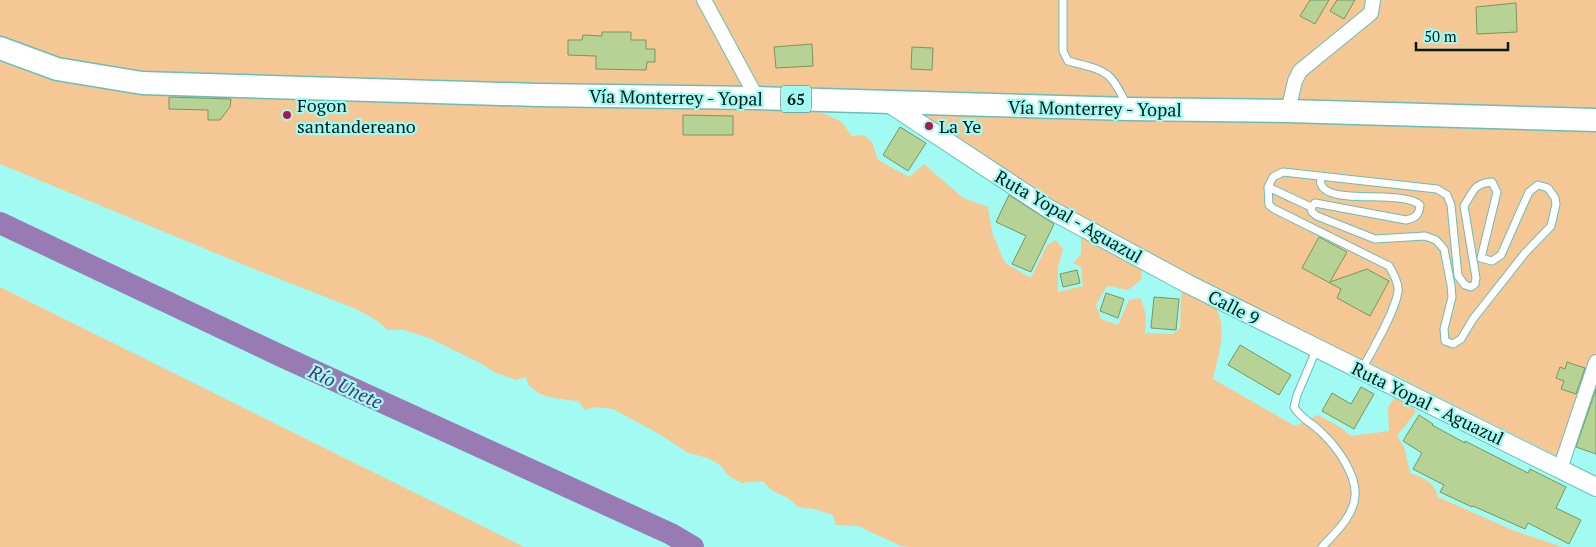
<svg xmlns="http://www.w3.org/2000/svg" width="1596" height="547" viewBox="0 0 1596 547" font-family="'PT Serif',serif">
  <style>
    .green { fill: #f4c795 }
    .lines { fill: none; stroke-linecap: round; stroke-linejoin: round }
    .river { stroke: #997bb3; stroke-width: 22 }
    .building { fill: #b6d395; stroke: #7b955c }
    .service-casing { stroke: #66bfb8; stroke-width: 9 }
    .minor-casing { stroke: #66bfb8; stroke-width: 16 }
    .tertiary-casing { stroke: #66bfb8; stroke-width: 20 }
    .trunk-casing { stroke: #66bfb8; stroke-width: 25 }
    .service { stroke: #fff; stroke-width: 7 }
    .minor { stroke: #fff; stroke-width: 14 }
    .tertiary { stroke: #fff; stroke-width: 18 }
    .trunk { stroke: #fff; stroke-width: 22 }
    .poi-dot { fill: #ab1849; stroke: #a1fbf3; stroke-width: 2 }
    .labels { text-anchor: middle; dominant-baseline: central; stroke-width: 4.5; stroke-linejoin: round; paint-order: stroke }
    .shield { fill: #a1fbf3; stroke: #305e5a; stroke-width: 1 }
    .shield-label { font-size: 16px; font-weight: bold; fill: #001b19 }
    .street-label { font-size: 18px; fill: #001b19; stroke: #a1fbf3 }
    .poi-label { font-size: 18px; fill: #001b19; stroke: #a1fbf3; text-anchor: start }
    .water-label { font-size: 19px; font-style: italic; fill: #572f74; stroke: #a1fbf3 }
  </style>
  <rect width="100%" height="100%" fill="#a1fbf3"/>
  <!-- green -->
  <path class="green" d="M0 0H1596V353L1561 458 1372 364 1283 324 1217 287 1184 273 1074 215 887 94 167 78 73 64 0 41Z
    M0 60 52 78 803 109 825 114 842 122 852 136 864 135 872 142 878 160 909 177 924 164 963 198 988 207 992 232 1005 263 1031 278 1047 245 1056 240 1063 249 1058 268V292L1083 286 1081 267 1073 263 1081 254V237L1142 270 1141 280 1128 290 1107 286 1096 305 1101 319 1118 325 1129 300 1141 298 1146 315 1145 333 1173 334 1180 328 1181 296 1183 287C1190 291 1209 299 1214 305 1229 327 1218 356 1213 379L1295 426 1318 415 1340 427 1351 436 1389 431 1388 408 1396 394 1409 402 1416 412 1397 436 1405 449 1410 473C1423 478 1435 482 1438 497L1517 532 1562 547H911L901 546 858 526 836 525 833 515 814 509 798 507 788 498 773 491 762 481 742 483 730 477 720 465 708 458 688 453 661 435 613 409 593 407 585 410 578 401C563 399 542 399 531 387 528 385 527 380 526 377L516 380 494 372 482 364 429 338 404 330H388L376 320 356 309 254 269 0 164Z
    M0 287 524 547H0Z"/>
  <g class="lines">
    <!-- river -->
    <path class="river" d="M0 223 279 355 671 534 693 547"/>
  </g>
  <!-- building -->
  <path class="building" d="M1310 0H1329L1315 24 1300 16Z
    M1337 0H1355L1344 19 1330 11Z
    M1516 3 1517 32 1477 34 1476 7Z
    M602 32H631V40H646V49H655V62H647L646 70 596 69V56L568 55V40H582L583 35 602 36Z
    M812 44 813 66 776 68 774 47Z
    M912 47 933 48 932 70 911 69Z
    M169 97 231 99 230 107 220 120H208V110L169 109Z
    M683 115 733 116V135H683Z
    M900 127 926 143 908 171 883 155Z
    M1009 195 1054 224 1031 272 1012 264 1026 236 996 222Z
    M1319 237 1347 252 1330 282 1367 269 1389 281 1370 316 1337 298 1341 289 1302 268Z
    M1077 270 1080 283 1063 287 1060 274Z
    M1106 293 1124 299 1118 318 1100 311Z
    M1154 297 1179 299 1176 330 1151 328Z
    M1240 345 1291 375 1279 395 1228 365Z
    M1567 362 1585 368 1576 394 1561 389 1564 381 1556 378 1560 367 1565 369Z
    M1361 387 1374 394 1354 429 1322 411 1332 393 1351 404Z
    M1596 389V454L1576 447Z
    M1419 415 1433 424 1432 425 1465 443V441L1528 473 1530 469 1566 487 1556 508 1581 520 1569 544 1528 523 1525 529 1473 506 1472 507 1440 492 1444 485 1413 469 1422 453 1403 441Z"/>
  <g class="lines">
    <!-- service casing -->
    <g class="service-casing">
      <path id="service" d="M1063 0V51L1068 61C1106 71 1110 69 1127 106
        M1321 176C1321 179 1320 182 1321 184 1328 206 1401 189 1420 205 1419 215 1416 218 1406 220L1315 203 1311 207 1312 212 1317 216 1375 239 1425 236 1436 240 1444 249 1451 285 1452 297 1444 329 1445 341 1453 344 1461 339 1473 319 1525 253 1551 226 1556 204 1555 198 1548 188 1538 185 1529 192 1501 255 1492 261 1481 258 1497 192 1492 182C1474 183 1473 192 1464 206L1476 278 1475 284 1471 287 1465 285 1458 276 1451 205 1447 195 1437 189 1283 172 1273 177 1268 187 1269 205 1274 209 1389 266C1393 273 1399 283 1398 291 1396 310 1372 351 1362 369
        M1268 187 1311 207
        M1317 348 1297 395 1294 407C1303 421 1312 422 1322 433 1337 447 1357 475 1355 496 1354 516 1334 534 1322 547"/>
    </g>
    <!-- minor casing -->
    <g class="minor-casing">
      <path id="minor" d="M704 0 757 98
        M1288 111 1295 81 1300 71 1371 13 1373 0
        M1560 469 1596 362"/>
    </g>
    <!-- tertiary casing -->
    <g class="tertiary-casing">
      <path id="tertiary" d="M887 102 1049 209 1188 284 1596 487"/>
    </g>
    <!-- trunk casing -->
    <g class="trunk-casing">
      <path id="trunk" d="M0 48 57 69 142 83 537 95 757 98 1129 109 1288 111 1596 120"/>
    </g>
    <!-- service -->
    <use href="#service" class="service"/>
    <!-- minor -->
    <use href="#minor" class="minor"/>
    <!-- tertiary -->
    <use href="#tertiary" class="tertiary"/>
    <!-- trunk -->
    <use href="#trunk" class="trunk"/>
  </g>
  <!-- markers -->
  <g class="poi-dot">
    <circle cx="287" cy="115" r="5"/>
    <circle cx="929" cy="126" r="5"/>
  </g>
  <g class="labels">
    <!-- shield labels -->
    <rect class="shield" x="781" y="85.5" width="30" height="27" rx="4"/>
    <g class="shield-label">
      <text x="796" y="99">65</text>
    </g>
    <!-- street labels -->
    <g class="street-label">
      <text transform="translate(676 97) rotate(1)">Vía Monterrey - Yopal</text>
      <text transform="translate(1095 108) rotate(1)">Vía Monterrey - Yopal</text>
      <text transform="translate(1069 216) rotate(30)">Ruta Yopal - Aguazul</text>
      <text transform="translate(1234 307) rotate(27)">Calle 9</text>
      <text transform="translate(1428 403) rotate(26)">Ruta Yopal - Aguazul</text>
    </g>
    <!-- poi labels -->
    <g class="poi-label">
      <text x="297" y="105">Fogon<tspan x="297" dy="21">santandereano</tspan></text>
      <text x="939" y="126">La Ye</text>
    </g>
    <!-- water labels -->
    <g class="water-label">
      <text transform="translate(346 386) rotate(25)">Río Unete</text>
    </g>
  </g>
  <!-- scale -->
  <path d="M1416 42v8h92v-8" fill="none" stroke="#001b19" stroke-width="2.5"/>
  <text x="1424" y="42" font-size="15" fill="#001b19" stroke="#a1fbf3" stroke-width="4" paint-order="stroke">50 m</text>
</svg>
